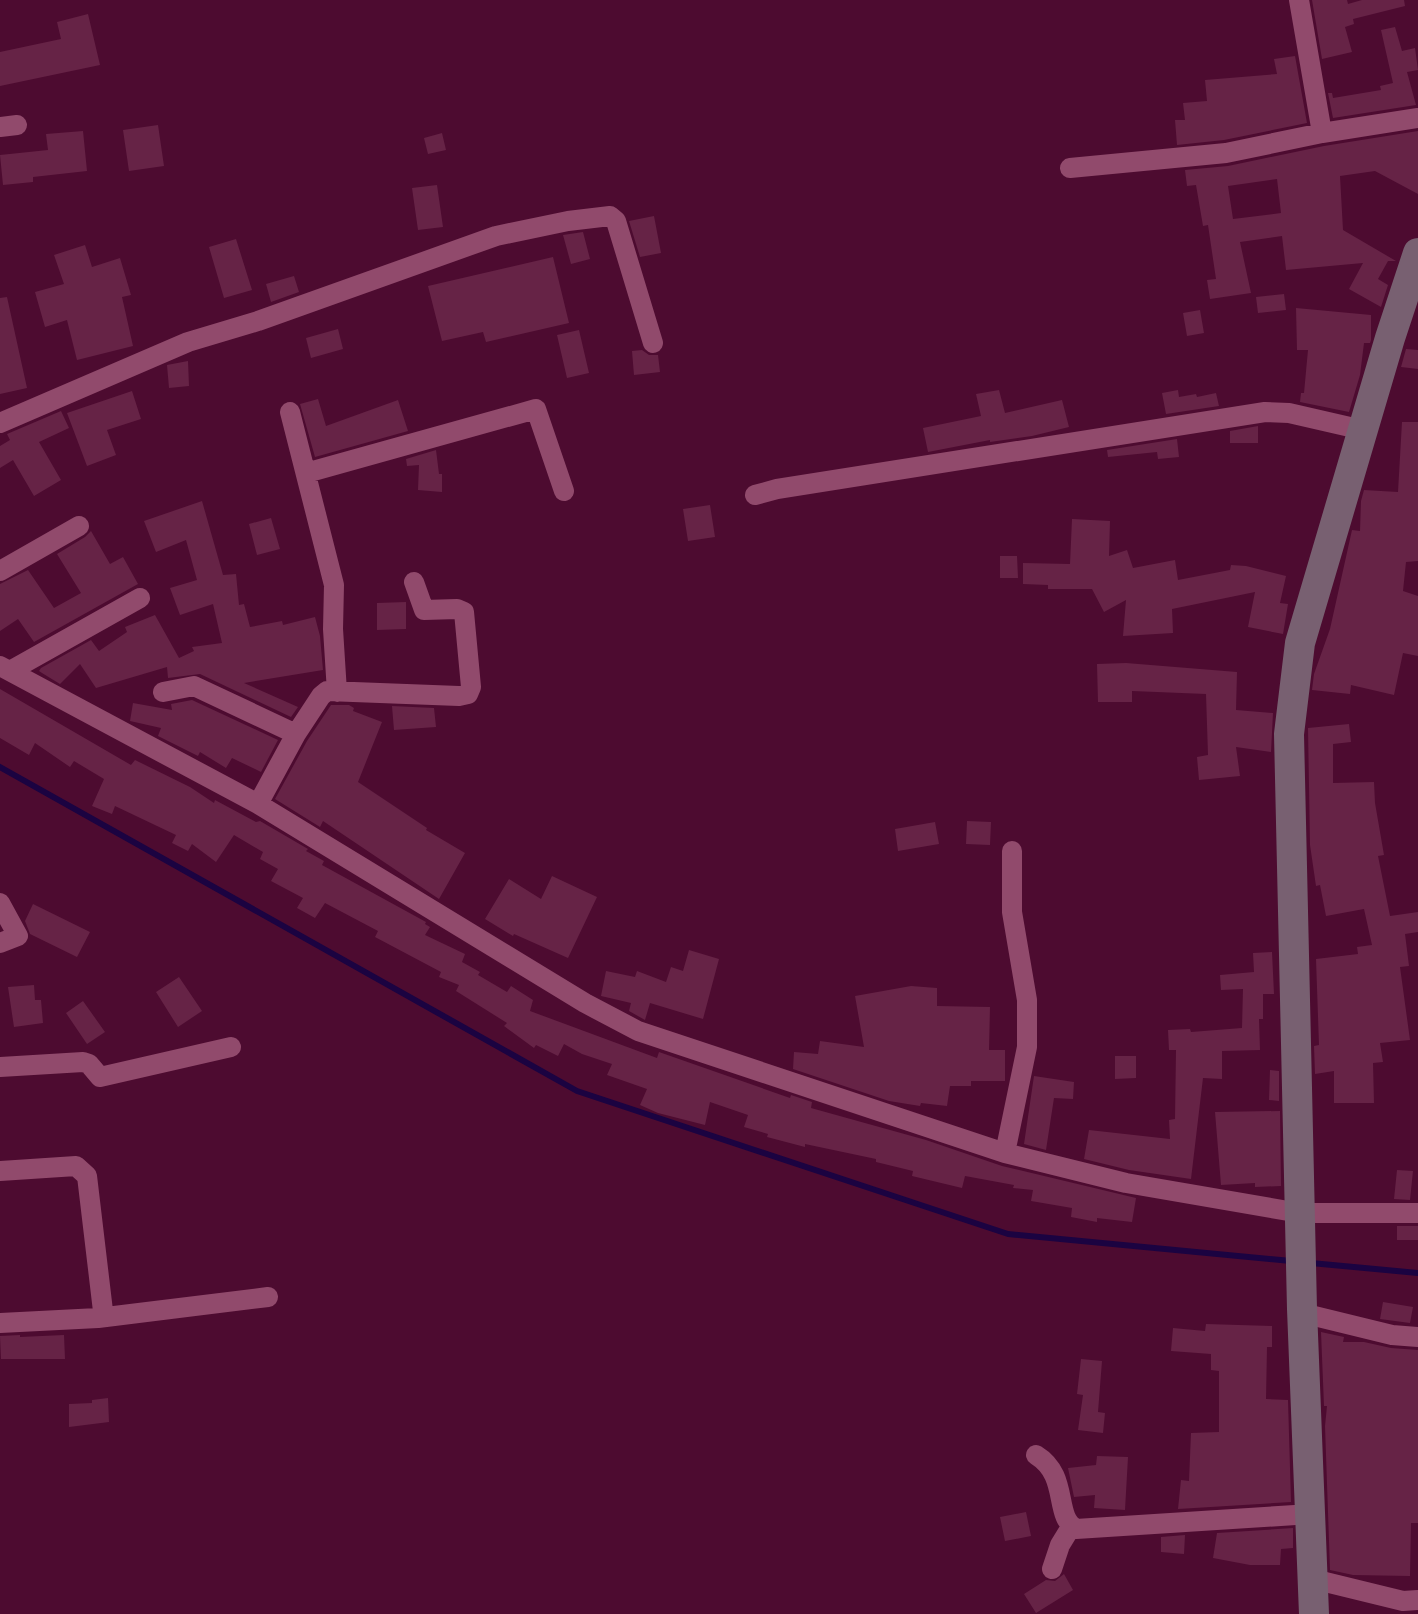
<svg xmlns="http://www.w3.org/2000/svg" width="1418" height="1614" viewBox="0 0 1418 1614" font-family="'Noto Sans',sans-serif">
  <style>
    .lines { fill: none; stroke-linecap: round; stroke-linejoin: round }
    .stream { stroke: #1b0341; stroke-width: 6 }
    .building { fill: #662346; fill-rule: evenodd }
    .street { stroke: #914a6c; stroke-width: 20 }
    .secondary { stroke: #786071; stroke-width: 30 }
  </style>
  <rect width="100%" height="100%" fill="#4d0b30"/>
  <g class="lines">
    <!-- stream -->
    <path class="stream" d="M0 767 577 1091 1008 1234 1291 1261
      M1311 1263 1418 1273"/>
  </g>
  <!-- building -->
  <path class="building" d="M1312 0H1347L1348 4 1362 0H1404L1405 6 1353 19 1354 24 1345 27 1352 52 1322 59Z
    M88 14 100 65 0 86V52L61 39 57 22Z
    M1395 27 1402 51 1415 48 1418 70 1407 72 1416 105 1333 118 1328 93H1332L1333 98 1381 90 1380 86 1393 83 1381 30Z
    M1295 56 1307 123 1224 140 1177 145 1175 120H1185L1183 103 1207 101 1205 80 1277 74 1274 59Z
    M158 125 164 166 129 171 123 130Z
    M83 131 87 171 33 177V182L3 185 0 155 48 150 46 134Z
    M1418 131V194L1375 171 1340 176 1343 230 1396 261H1388L1378 279 1388 285 1381 307 1349 289 1363 263 1286 270 1282 236 1240 242 1251 293 1210 299 1207 280 1216 279 1208 225 1203 226 1196 185 1187 186 1185 170 1228 166 1324 146ZM1277 179 1281 213 1233 219 1228 186Z
    M442 133 446 150 428 154 424 138Z
    M437 185 443 227 418 230 412 188Z
    M654 216 661 253 640 257 629 221Z
    M583 232 590 259 571 264 563 235Z
    M236 239 252 290 224 298 209 247Z
    M85 245 92 267 120 258 131 295 122 297 133 346 77 360 67 320 45 327 35 292 64 284 54 255Z
    M553 257 569 323 486 342 483 332 442 341 428 286Z
    M294 276 299 292 271 302 266 284Z
    M1284 294 1286 310 1258 313 1256 297Z
    M7 297 27 388 0 394V298Z
    M1296 308 1371 315V340L1370 343H1364L1360 375 1349 412 1300 402 1301 393H1304L1308 350H1297Z
    M1200 310 1204 333 1187 336 1183 313Z
    M338 329 343 349 311 358 306 338Z
    M579 330 589 373 567 378 557 335Z
    M1406 349 1418 350V369L1401 367Z
    M642 350 649 355H658L660 372 634 375 632 351Z
    M188 361 189 386 169 388 167 365Z
    M999 390 1005 413 1062 400 1069 427 1032 436 990 442V440L928 452 923 428 981 416 976 394Z
    M1178 390 1179 397 1196 394 1197 397 1216 393 1219 406 1166 414 1162 393Z
    M132 391 141 419 107 430 116 455 87 466 67 413Z
    M318 399 326 426 398 400 408 431 315 457 300 404Z
    M61 411 69 428 39 442 61 480 34 496 13 460 0 468V446L10 440 7 434Z
    M1402 422H1418V561L1406 562 1403 591 1418 596V656L1403 653 1394 695 1351 685 1350 694 1312 690 1314 674 1330 629 1352 530 1360 531 1361 501 1364 490 1398 492Z
    M1258 426V443H1230V431Z
    M1177 439 1179 457 1158 459 1157 452 1108 457 1107 450Z
    M436 450 439 474H442V492L418 490 419 465 407 466 406 459Z
    M202 501 223 575 236 574 239 605 244 604 250 627 282 621 283 625 315 617 320 636 323 670 244 683 298 707 291 717 200 674 168 678 167 667 96 688 80 664 60 684 42 673 39 671 41 668 91 640 99 651 127 632 125 627 155 615 179 658 194 651 192 647 222 643 213 604 180 615 170 588 197 580 186 540 156 552 144 521Z
    M710 505 715 537 688 541 683 509Z
    M271 518 280 549 257 555 249 524Z
    M1072 519 1110 521 1109 556 1127 550 1133 568 1175 560 1178 580 1230 570 1231 565 1246 566 1286 576 1280 603 1288 604 1283 634 1248 627 1255 592 1172 609 1173 633 1123 636 1126 600 1104 612 1092 589H1048V585L1023 584V563L1070 564Z
    M91 531 110 564 123 557 138 584 34 642 18 619 0 631V584L28 570 54 608 81 593 57 554 85 537Z
    M1000 556H1017L1018 578H1000Z
    M406 602V629L377 630V603Z
    M1126 663 1237 672 1236 710 1273 713 1271 752 1236 747 1240 776 1199 780 1197 757 1208 755 1206 694 1132 691V702H1098L1097 664Z
    M0 689 131 765 135 760 190 787 214 803 215 800 256 822 260 821 308 849 306 851 324 861 322 865 426 922 425 924 430 927 425 935 465 954 462 962 480 972 478 975 507 992 511 986 533 1000 530 1011 657 1058 659 1052 790 1098 791 1095 812 1102 811 1108 926 1140 1002 1166 1136 1198 1132 1222 1097 1218V1222L1071 1217 1072 1208 1031 1201 1033 1190 1013 1188 1014 1185 965 1176 962 1188 912 1176 913 1171 876 1162V1159L805 1144V1147L767 1137 768 1134 744 1127 748 1115 710 1102 705 1125 658 1113 640 1105 647 1089 607 1075 612 1064 582 1054 564 1044 558 1056 536 1045 534 1048 504 1026 507 1023 456 991 459 985 439 977 441 972 375 937 378 931 325 903 315 918 297 908 303 898 271 881 278 869 260 859 263 852 234 835 216 862 192 844 188 851 172 843 176 835 115 806 112 814 92 806 104 779 74 761 70 767 35 743 29 755 0 738Z
    M192 700 278 740 261 772 232 758 226 768 200 752 198 756 158 736 161 728 130 721 133 703 172 710 171 704Z
    M331 705H349L354 708 353 711 382 722 358 782 427 828 426 830 465 853 439 899 323 821 320 827 275 799 307 741Z
    M392 706 434 708 436 727 394 730Z
    M1349 724 1351 742 1333 744V783L1374 782 1375 803 1384 855 1378 856 1390 916 1418 912V932L1405 934 1409 966 1400 967 1410 1040 1380 1043 1383 1062 1373 1063 1374 1103H1334V1071L1315 1074 1314 1046 1319 1045 1316 959 1358 954 1357 947 1372 945 1364 909 1326 916 1320 885 1316 886 1310 845 1308 728Z
    M967 821 991 822 990 845 966 844Z
    M935 822 939 844 898 851 895 829Z
    M552 876 597 897 568 958 514 934 513 936 485 919 509 879 541 899Z
    M33 904 90 932 77 957 30 934 25 921Z
    M689 950 719 959 703 1019 650 1003 645 1020 629 1011 631 1003 601 996 606 971 635 977 637 971 666 982 671 967 683 971Z
    M1272 952 1274 994H1263V1019H1259L1260 1050 1222 1051V1079L1203 1078 1191 1179 1129 1170 1084 1159 1089 1130 1170 1139 1169 1120 1175 1119 1176 1050H1169L1168 1030 1190 1029 1191 1032 1242 1028 1243 989 1221 990 1220 975 1254 972 1253 953Z
    M179 977 202 1011 178 1027 156 992Z
    M34 985 35 1000H41L43 1023 14 1027 8 987Z
    M911 986 937 988V1006L990 1007 989 1050H1005V1081H971V1086H950L947 1106 921 1103 920 1106 889 1101 793 1069 794 1052 818 1054 820 1041 864 1047 855 996Z
    M83 1001 105 1032 87 1044 66 1013Z
    M1115 1056H1136V1078L1115 1079Z
    M1270 1070 1279 1071V1101L1269 1100Z
    M1034 1076 1074 1082 1073 1099 1054 1098 1046 1150 1024 1144Z
    M1280 1111 1281 1186 1255 1187V1183L1221 1185 1215 1112Z
    M1397 1170 1413 1171 1410 1200 1394 1199Z
    M1397 1226H1418V1240H1397Z
    M1383 1302 1413 1307 1410 1323 1380 1319Z
    M1206 1324 1272 1326V1347H1267L1266 1399 1288 1400 1291 1502 1178 1509 1181 1480 1189 1481 1191 1433 1219 1432V1371L1211 1370V1354L1171 1351 1173 1328 1205 1331Z
    M1321 1332 1344 1337 1343 1342H1364L1391 1348 1418 1350V1523H1411L1410 1576 1353 1575 1330 1570 1325 1426 1327 1406H1324Z
    M20 1335V1337L64 1335 65 1359H1L0 1336Z
    M1081 1359 1102 1361 1098 1412 1105 1413 1103 1433 1078 1430 1083 1395 1077 1394Z
    M108 1398 109 1422 69 1427V1404L92 1403V1400Z
    M1097 1456 1128 1457 1125 1510 1094 1508 1095 1495 1074 1497 1068 1468 1096 1465Z
    M1026 1512 1031 1536 1005 1541 1000 1517Z
    M1293 1528V1548L1281 1549 1280 1565H1250L1213 1558 1217 1533Z
    M1185 1535 1184 1554 1161 1552V1537Z
    M1064 1574 1073 1590 1036 1613 1024 1594 1046 1580 1055 1581Z"/>
  <g class="lines">
    <!-- street -->
    <path class="street" d="M1299 0 1322 133
      M0 127 17 125
      M1070 168 1226 153 1322 133 1418 118
      M290 412 334 585 333 629 337 692
      M0 423 188 342 258 321 496 236 568 221 610 216 616 221 653 343
      M306 473 536 409 564 491
      M755 495 777 489 1265 412 1289 413 1363 430
      M0 571 79 526
      M0 666 258 804 585 1003 638 1031 1005 1153 1126 1183 1300 1213H1418
      M10 671 140 598
      M163 692 194 686 296 734 258 804
      M296 734 321 696 327 691 459 696 468 694 471 687 464 612 457 609 424 610 414 582
      M0 903 18 936 0 943
      M0 1067 83 1062 89 1064 100 1077 231 1047
      M1005 1153 1027 1047V1000L1012 912V851
      M0 1171 76 1166 87 1176 103 1311 98 1318 0 1323
      M1302 1313 1392 1335 1418 1337
      M98 1318 268 1297
      M1036 1455C1070 1476 1053 1516 1076 1529L1311 1514
      M1052 1569 1060 1545 1071 1527
      M1313 1579 1403 1601 1418 1600"/>
    <!-- secondary -->
    <path class="secondary" d="M1314 1614 1302 1309 1289 734 1300 643 1390 338 1418 253"/>
  </g>
</svg>
